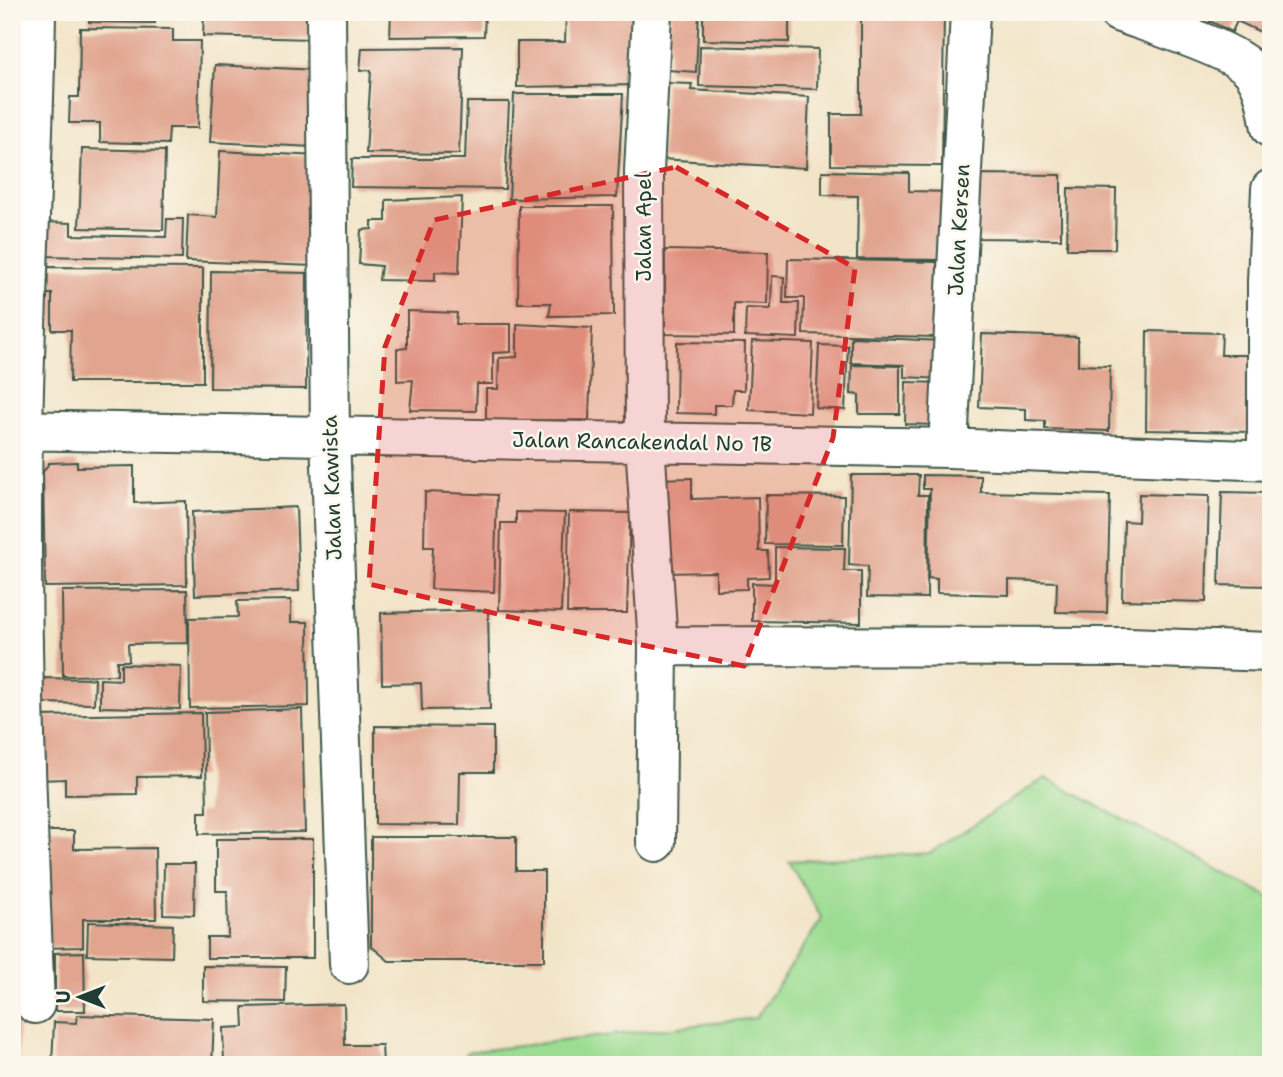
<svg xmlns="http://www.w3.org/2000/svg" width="1283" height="1077" viewBox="0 0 1283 1077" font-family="'Shantell Sans',sans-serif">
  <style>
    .green { fill: #9cdc92; stroke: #5e8c63; stroke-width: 2 }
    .building { fill: #e1a58f }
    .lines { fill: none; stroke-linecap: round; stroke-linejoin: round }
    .minor-casing { stroke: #3f564a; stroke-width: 42 }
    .minor { stroke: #fff; stroke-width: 38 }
    .marked { fill: #d62828; fill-opacity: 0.2; stroke: #d62828; stroke-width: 5; stroke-dasharray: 14 9; stroke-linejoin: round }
    .labels { text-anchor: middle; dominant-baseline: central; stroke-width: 5; stroke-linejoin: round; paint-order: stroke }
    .street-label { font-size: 21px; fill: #1f3d34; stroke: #fbf7ec }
  </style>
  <rect width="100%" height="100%" fill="#fbf7ec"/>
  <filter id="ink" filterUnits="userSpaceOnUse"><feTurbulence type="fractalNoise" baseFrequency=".0143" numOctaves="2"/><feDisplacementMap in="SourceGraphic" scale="14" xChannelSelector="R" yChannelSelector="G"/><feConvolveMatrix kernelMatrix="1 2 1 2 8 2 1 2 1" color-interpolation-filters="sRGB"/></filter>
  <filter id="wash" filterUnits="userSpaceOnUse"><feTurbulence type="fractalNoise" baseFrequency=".00686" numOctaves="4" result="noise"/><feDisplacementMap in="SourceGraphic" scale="28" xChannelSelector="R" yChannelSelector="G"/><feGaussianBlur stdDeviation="1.57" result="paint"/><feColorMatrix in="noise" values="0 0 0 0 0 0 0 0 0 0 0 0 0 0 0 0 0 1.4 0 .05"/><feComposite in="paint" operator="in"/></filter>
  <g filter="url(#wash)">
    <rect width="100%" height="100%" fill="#f2e4c7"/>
    <!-- green -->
    <path class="green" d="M1045 778 1271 898V1065H459L467 1052 756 1018 822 919 789 861 930 853Z"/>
    <g id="blocks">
      <!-- building -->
      <path class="building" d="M89 12H155V23L89 22Z
        M204 12H313V39L203 36Z
        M391 12H485L484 36 390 37Z
        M566 12H640L636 85 517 87V42H565Z
        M671 12H699L696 72 668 70Z
        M703 12H789V42L703 40Z
        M861 12H944L942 166 831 165V114H861Z
        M1165 12H1271V37L1237 21 1232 32 1210 21 1205 31Z
        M80 28 173 29V41H200L198 128H169L168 144 100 142V123H69L70 97H79Z
        M700 46 818 49 817 89 699 86Z
        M463 47 459 154 366 153 371 70 360 71 362 48Z
        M215 65 317 70 313 147 210 142Z
        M665 83 692 84 691 90 809 97 806 168 661 159Z
        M514 94H623L617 197 509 199Z
        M467 102H509L505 189 351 187 352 159H465Z
        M82 149 165 151 163 230 79 228Z
        M220 151 318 156 313 266 186 261 188 215 217 217Z
        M822 171 909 173V191L952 192 951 260 857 259 858 196 822 195Z
        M971 174 1061 175V239L971 238Z
        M1068 188 1116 189 1115 249H1067Z
        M462 197 459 273 435 272V281L379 280 381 266 359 264 361 230 372 229V221H386V200Z
        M519 206H613L614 315 549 316 551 303H518Z
        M167 219H183L182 259 42 256 43 222 71 223V235L166 237Z
        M665 250 768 252 767 304 734 303V335L665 334Z
        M788 259 937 262 936 337 803 334 804 298H787Z
        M45 267 203 268V382H70L71 330H52V294H45Z
        M211 271 307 273 306 389 210 388Z
        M772 276 784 277 783 303H799L798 338 745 336 746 308 771 309Z
        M407 311 457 313 456 324H511V352L493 353V384H477L476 411 410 410 413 380 397 381V349L407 348Z
        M517 324 592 328 589 420 486 421V389H498L499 358 517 357Z
        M1147 331 1222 333 1221 355H1252L1250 432 1146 430Z
        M982 334 1078 337V365L1110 366 1109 431 1045 429V421L1026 420V409L979 407Z
        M851 337 944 341 943 379 904 377V365L851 363Z
        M752 341 813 343 810 413 749 410Z
        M677 342 745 343 744 390H733L732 405H714V414L676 413Z
        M819 345 848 346 845 410 816 408Z
        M852 365 900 366V414H859V395L851 394Z
        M906 382 942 383 940 425 905 424Z
        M77 462V467L134 466V503L186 501 187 585 45 587 43 472 49 463Z
        M851 475H919L918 495H928L927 598 867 597 868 566 849 565Z
        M923 475 981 476V492L1110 495 1107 613 1056 612 1057 582 1009 580V595L937 593V579L928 578 930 489H923Z
        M692 478V499L758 497 759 551H768L769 577 747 578V589L716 590V572L664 573 654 479Z
        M425 492 497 495 494 592 431 589 433 547H424Z
        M1222 492 1271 493V586L1219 585Z
        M1139 494 1209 496 1206 602 1122 600 1124 521 1138 522Z
        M766 495 844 496 843 545 765 544Z
        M296 507 299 591 195 595 192 512Z
        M516 512 565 513 561 612 499 610 501 523H516Z
        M569 512 630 513 627 613H567Z
        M775 547 845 548 844 571H861V623L752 621V583L775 584Z
        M187 590 188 643 128 644 129 661H117V675L63 676 62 591Z
        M291 600V622H308L309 706 190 708 189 618 238 617 237 601Z
        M488 610 490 709 422 710 421 683 382 684 381 613Z
        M121 664 181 666 180 709 100 707V679L121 680Z
        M39 678 95 679 94 704 39 703Z
        M302 709 305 832 199 834V812H207L205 712Z
        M201 713 202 776 137 777V794L65 795V779L40 780 39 716Z
        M375 726 493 727V772H460L459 825 375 824Z
        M41 831H74V849L155 848 156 919H83V947L42 948Z
        M371 837H516V871H544V961H389L371 946Z
        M216 839H313V958H207V937H228L227 891H216Z
        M164 864H195L194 915 163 914Z
        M88 922 173 925 172 957 87 955Z
        M84 952 85 1011H55V953Z
        M203 966 286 967 285 1002 203 1001Z
        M12 967H19L18 1065H12Z
        M344 1004 345 1045H382L383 1065H224L223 1028 244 1027 243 1007Z
        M77 1015 214 1019 212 1065H52L54 1022 76 1023Z"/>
    </g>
  </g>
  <g filter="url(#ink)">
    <use href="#blocks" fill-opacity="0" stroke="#3f564a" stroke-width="2"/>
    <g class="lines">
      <!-- minor casing -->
      <g class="minor-casing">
        <path id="minor" d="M326 12 330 436 349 964
          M652 12 644 171 645 442 658 646 656 842
          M1118 12C1147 23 1235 49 1252 71 1265 88 1267 108 1271 128
          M12 430 948 448 1271 461
          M948 448 970 12
          M1267 461V282L1271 189
          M658 646 1128 647 1271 652
          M35 1004C27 813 19 621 23 429 26 290 34 151 36 12"/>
      </g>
      <!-- minor -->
      <use href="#minor" class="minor"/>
    </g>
  </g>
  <!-- marked area -->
  <path class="marked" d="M676 167 855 268 833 438 744 666 536 623 369 584 385 347 434 220Z"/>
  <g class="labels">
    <!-- street labels -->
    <g class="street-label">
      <text transform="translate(644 227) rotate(-90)">Jalan Apel</text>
      <text transform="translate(959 230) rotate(-87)">Jalan Kersen</text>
      <text transform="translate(642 442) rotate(1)">Jalan Rancakendal No 1B</text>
      <text transform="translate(332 488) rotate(-92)">Jalan Kawista</text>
    </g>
  </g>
  <!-- margin -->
  <rect width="1283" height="1077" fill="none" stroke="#fbf7ec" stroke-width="42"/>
  <!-- north arrow -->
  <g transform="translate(80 997) rotate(270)" stroke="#fbf7ec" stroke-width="5" paint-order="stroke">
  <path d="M0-5L12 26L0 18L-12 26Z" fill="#1f3d34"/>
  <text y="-10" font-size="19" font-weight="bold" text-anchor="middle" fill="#1f3d34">U</text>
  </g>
</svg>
